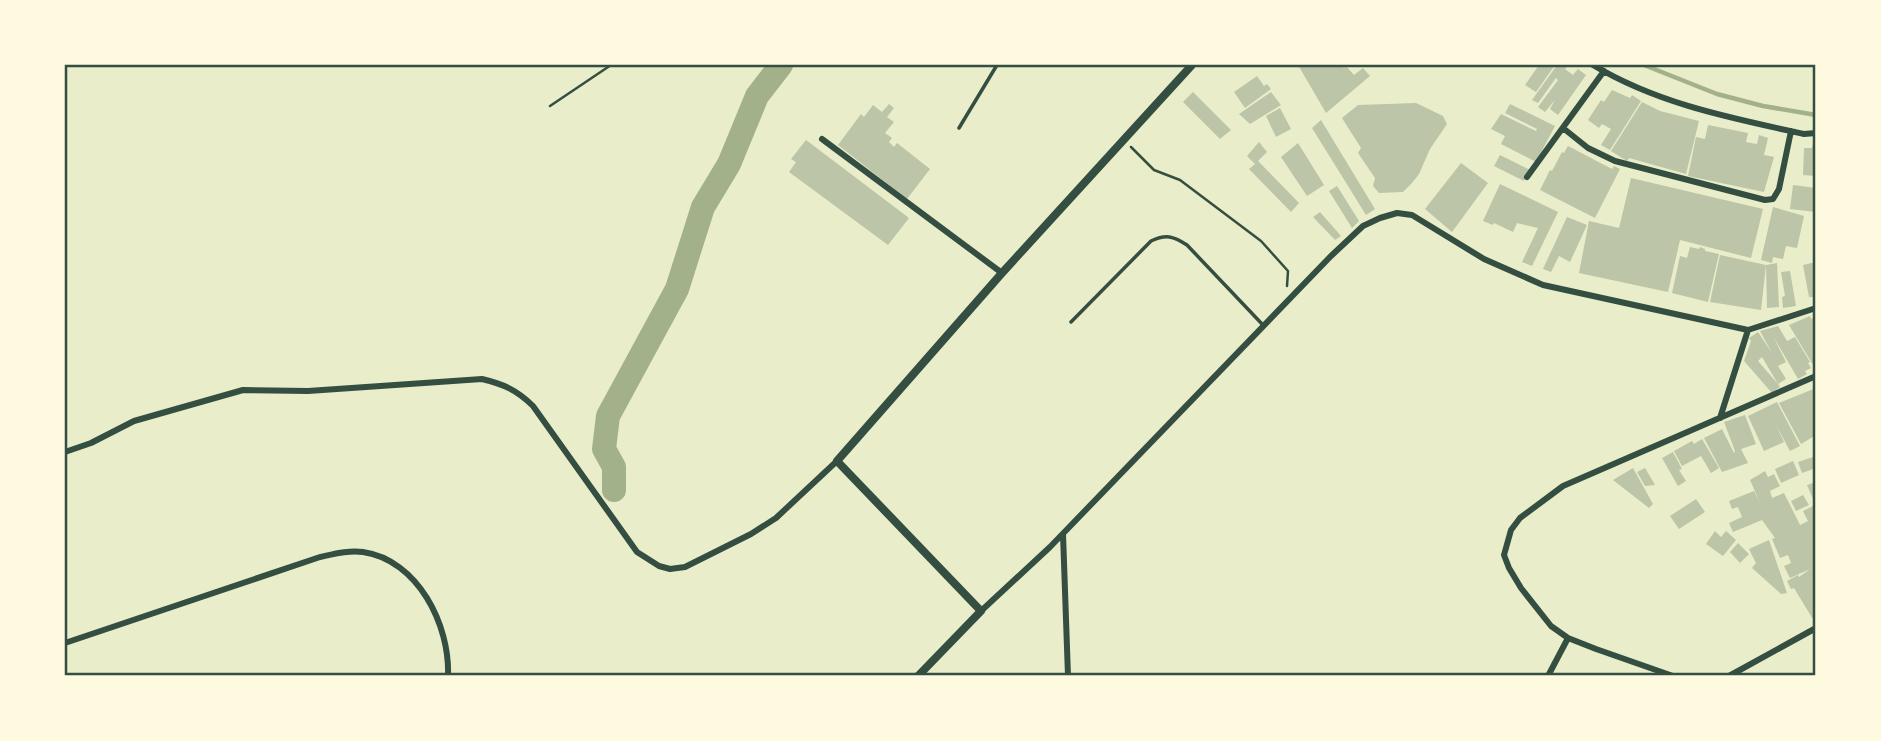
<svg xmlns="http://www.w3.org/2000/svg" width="1881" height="741" viewBox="0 0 1881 741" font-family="Literata,serif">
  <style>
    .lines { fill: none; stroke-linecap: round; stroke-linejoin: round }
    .stream { stroke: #a3b18a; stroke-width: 4.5 }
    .river { stroke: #a3b18a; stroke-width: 24 }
    .building { fill: #bcc5a7; fill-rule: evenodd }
    .path { stroke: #344e41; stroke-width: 2.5 }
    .service { stroke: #344e41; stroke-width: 3.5 }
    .minor { stroke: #344e41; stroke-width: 6 }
    .tertiary { stroke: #344e41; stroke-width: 8 }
    .neatline { fill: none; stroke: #344e41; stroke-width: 2.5 }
  </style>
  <rect width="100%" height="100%" fill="#e9edc9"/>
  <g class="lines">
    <!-- stream -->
    <path class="stream" d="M1644 65 1717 94 1763 106 1816 115"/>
    <!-- river -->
    <path class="river" d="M614 490V467L604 449 608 416 677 289 703 207 729 164 757 96 781 65"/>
  </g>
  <!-- building -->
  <path class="building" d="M1298 65H1341L1344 68 1346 66 1354 75 1363 68 1370 76 1326 113Z
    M1539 65H1555L1536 92 1525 85Z
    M1557 65H1569L1565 69 1573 75 1578 69 1586 75 1558 115 1550 109 1555 100 1545 112 1538 107 1558 80 1556 78 1538 103 1532 100Z
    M1257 76 1264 86 1267 84 1271 89 1245 108 1234 92Z
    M1612 90 1630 98 1632 95 1641 101 1610 150 1601 145 1611 129 1602 124 1599 128 1588 120 1601 100 1604 102Z
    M1193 92 1231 130 1220 139 1183 102Z
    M1271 92 1281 105 1250 124 1239 114Z
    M1642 102 1660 111 1699 121 1686 174 1629 158 1627 161 1611 151Z
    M1416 103 1443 116 1447 124 1430 149 1419 174 1412 183 1403 192 1379 193 1373 186 1375 178 1358 153 1361 148 1342 118 1358 105Z
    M889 104 894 108 887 117 894 122 885 133 892 138 889 142 894 147 897 143 930 169 907 199 838 145 861 114 864 117 873 105 882 112Z
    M1510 104 1555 126 1536 162 1501 144 1505 136 1491 129 1501 114 1536 131 1537 129 1505 113Z
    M1280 108 1291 129 1276 137 1266 116Z
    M1321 120 1375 209 1366 215 1312 128Z
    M1708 125 1748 133 1746 142 1757 144 1759 135 1768 138 1764 155 1774 157 1764 192 1688 176 1696 137 1705 139Z
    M806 140 909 218 888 245 789 172 796 162 791 159Z
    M1259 142 1267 152 1258 161 1299 203 1291 212 1249 169 1255 164 1247 156Z
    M1298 143 1324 185 1307 196 1281 157Z
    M1813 143H1816V176L1803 175 1804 148H1812Z
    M1568 146 1612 169 1614 166 1620 169 1595 218 1540 190 1550 170 1552 171 1562 152 1564 153Z
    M1500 155 1530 170 1524 181 1494 166Z
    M1461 163 1488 183 1452 232 1425 209Z
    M1631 178 1763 209 1751 258 1680 240 1668 292 1579 273 1589 221 1619 228Z
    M1500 184 1558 212 1532 266 1522 262 1538 228 1517 223 1513 232 1494 223 1493 225 1483 221Z
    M1793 185 1816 188V212L1790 209Z
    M1337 186 1359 221 1352 228 1329 191Z
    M1773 207 1804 216 1797 248 1786 246 1783 259 1773 257 1772 263 1761 260Z
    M1320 212 1341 236 1335 240 1313 217Z
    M1567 217 1587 225 1570 262 1559 256 1551 272 1543 269Z
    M1690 247 1699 249 1700 247 1705 249V251L1719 254 1708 302 1672 293 1680 256 1687 258Z
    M1720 255 1766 265 1761 310 1710 302Z
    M1816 262V297H1809L1803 265Z
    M1777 263 1779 307 1767 308 1766 265Z
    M1790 271 1796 306 1783 308 1782 297 1785 296 1781 272Z
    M1810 316 1811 319 1816 316V370L1789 325Z
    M1778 326 1787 341 1795 337 1810 362 1808 363 1811 368 1805 371 1807 374 1798 379 1773 336 1786 362 1778 366 1786 379 1778 384 1780 387 1772 393 1744 361 1751 341 1749 338 1758 332 1772 353 1760 331ZM1762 357 1778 384 1758 361Z
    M1816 388V435L1801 444 1779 403Z
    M1777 402 1800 446 1790 451 1776 425 1784 442 1764 451 1748 416Z
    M1745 415 1756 444 1741 449 1748 463 1722 472 1704 438 1722 429 1734 453 1735 451 1724 422Z
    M1702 439 1719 468 1711 473 1701 456 1682 466 1674 451 1692 441 1694 444Z
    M1673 452 1682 469 1679 470 1686 481 1678 486 1662 458Z
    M1816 456V468L1802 473 1798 462Z
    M1793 461 1799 475 1781 483 1775 469Z
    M1633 468 1653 504 1649 508 1613 480Z
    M1645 468 1655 485 1645 486 1637 472Z
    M1765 471 1768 477 1774 474 1780 486 1770 491 1772 498 1784 493 1800 525 1808 521 1803 511 1813 506 1816 511V619L1814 621 1794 588 1791 589 1787 581 1798 575 1799 577 1810 569 1790 578 1784 566 1791 563 1788 555 1780 558 1772 539 1775 538 1762 520 1733 532 1729 523 1742 517 1738 507 1732 509 1729 501 1754 491 1760 503 1750 480Z
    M1816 482V506L1807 485Z
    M1803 495 1809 505 1796 511 1791 501Z
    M1696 499 1705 512 1679 529 1670 516Z
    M1715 531 1721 537 1726 531 1736 540 1723 556 1706 544Z
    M1769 540 1787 593 1781 594 1752 568 1756 563 1749 549Z
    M1738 543 1749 554 1740 563 1730 552Z"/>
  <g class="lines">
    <!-- path -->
    <path class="path" d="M550 106 611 65
      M1131 147 1154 170 1180 180 1261 241 1288 271 1287 286"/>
    <!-- service -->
    <path class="service" d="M959 128 997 65
      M1071 322 1151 241C1166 234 1173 236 1187 245L1263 325"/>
    <!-- minor -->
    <path class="minor" d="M1593 65C1658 104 1731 118 1804 134L1816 133
      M1563 128 1588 148 1615 161 1765 200 1773 199 1779 189 1791 131
      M822 139 1002 273
      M1527 177 1604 71
      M1748 330 1816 308
      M1720 418 1748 330
      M65 452 91 443 134 421 243 390 308 391 482 379C503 384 517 390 533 406L637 552 659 566 670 569 685 567 751 534 776 518 837 461
      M1063 534 1068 676
      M981 611 1050 547 1331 256 1363 226 1380 218 1397 213 1412 215 1484 259 1543 285 1748 330
      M65 643 320 557C334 554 349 550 363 552 418 560 450 625 448 676
      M1548 676 1568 638
      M1673 676 1596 649 1568 638 1551 626 1521 588 1509 568 1504 555 1511 530 1520 518 1563 486 1816 376
      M1729 676 1816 628"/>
    <!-- tertiary -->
    <path class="tertiary" d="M918 676 981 611 837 461 1002 273 1192 65"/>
  </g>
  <!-- border -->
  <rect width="1881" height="741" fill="none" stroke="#fefae0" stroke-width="133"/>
  <rect x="66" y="66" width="1748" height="608" class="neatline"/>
</svg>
